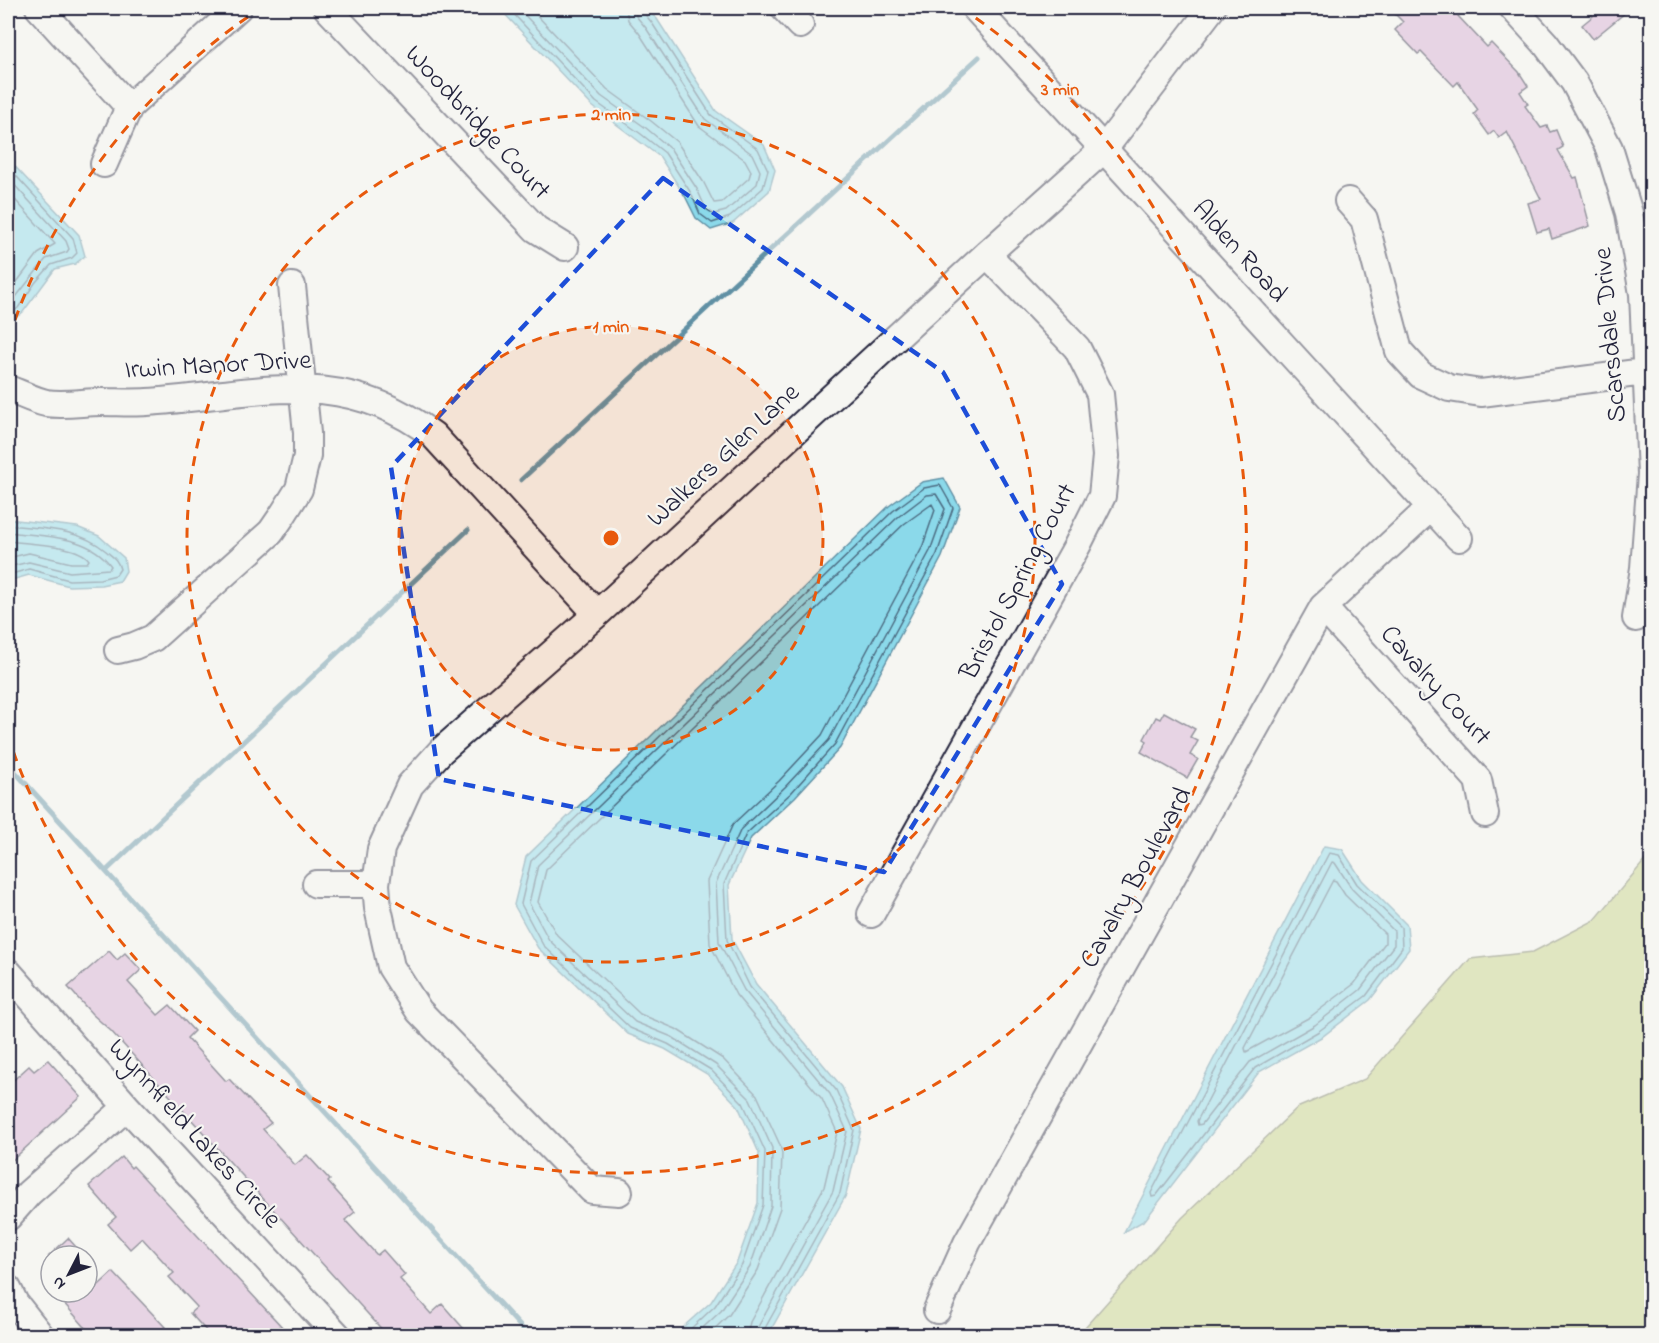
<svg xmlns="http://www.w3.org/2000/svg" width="1659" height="1343" viewBox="0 0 1659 1343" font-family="'Indie Flower',sans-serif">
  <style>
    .green { fill: #c6d286; stroke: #747a60; stroke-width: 1.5 }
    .water { fill: #8bd9ea; stroke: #6190a4; stroke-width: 1.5 }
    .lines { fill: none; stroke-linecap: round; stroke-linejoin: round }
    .shore { stroke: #4c6b81; stroke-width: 1.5 }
    .stream { stroke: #6190a4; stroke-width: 5 }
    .building { fill: #d6acd2; stroke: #22223b; stroke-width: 1.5 }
    .minor-casing { stroke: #22223b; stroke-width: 30 }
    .minor { stroke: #f6f6f2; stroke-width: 26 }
    .marked { fill: none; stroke: #1d4ed8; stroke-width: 4.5; stroke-dasharray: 12 8; stroke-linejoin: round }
    .ring { fill: none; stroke: #e8590c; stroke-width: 3; stroke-dasharray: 10 8 }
    .labels { text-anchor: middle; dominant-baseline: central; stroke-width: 4.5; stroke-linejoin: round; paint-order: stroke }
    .street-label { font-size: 27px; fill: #22223b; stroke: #f6f6f2 }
    .centre { fill: #e8590c; stroke: #f6f6f2; stroke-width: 3 }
    .ring-label { font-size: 18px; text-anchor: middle; font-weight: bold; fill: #e8590c; stroke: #f6f6f2; stroke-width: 4.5; stroke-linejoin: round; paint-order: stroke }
  </style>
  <rect width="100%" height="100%" fill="#f6f6f2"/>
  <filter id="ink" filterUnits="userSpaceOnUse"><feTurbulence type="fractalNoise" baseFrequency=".0167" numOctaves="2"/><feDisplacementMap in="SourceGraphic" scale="12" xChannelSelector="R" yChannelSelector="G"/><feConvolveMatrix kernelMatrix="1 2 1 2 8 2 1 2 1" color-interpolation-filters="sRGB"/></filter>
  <g filter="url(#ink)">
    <!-- green -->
    <path class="green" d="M1651 853V1335H1078L1182 1218 1297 1108 1365 1079 1470 959 1533 952 1595 920Z"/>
    <!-- water -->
    <path class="water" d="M499 8H646L657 19 716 111 764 145 775 170 769 191 733 223 711 230 696 218 685 196 660 157 592 106Z
      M8 159 79 235 85 256 75 264 55 269 23 312 8 324Z
      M944 478 960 507 942 557 840 748 795 797 751 838 729 885 732 939 756 984 842 1087 861 1129 846 1195 768 1335H674L711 1302 737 1262 758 1203 759 1153 738 1106 707 1074 665 1049 628 1034 538 948 514 905 526 857 889 506 922 482Z
      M8 519 77 527 99 536 124 558 126 571 120 581 101 585 69 586 29 575 8 581Z
      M1324 846 1342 849 1362 880 1407 925 1409 949 1370 1000 1323 1036 1259 1072 1145 1220 1124 1232Z"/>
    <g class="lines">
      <!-- shore -->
      <path class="shore" d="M508 8 596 102 641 134 665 153 691 193 700 214 712 223 730 217 763 188 768 170 758 149 711 115 652 23 644 13 642 8
        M518 8 601 96 646 128 670 148 697 189 706 209 714 214 726 211 757 184 760 171 752 154 705 119 646 28 636 16 635 8
        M530 8 607 89 651 121 677 142 704 183 714 203 722 202 749 178 751 171 745 160 699 126 639 33 628 20 626 8
        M8 167 73 238 77 253 72 258 51 265 35 283 18 308 8 316
        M8 178 66 241 69 249 67 252 46 259 8 307
        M8 192 55 244 38 254 8 294
        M8 525C42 529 79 528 106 551 113 557 118 560 120 569L116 575 100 579 69 580 29 569 8 575
        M8 532C43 537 88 534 111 566L109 569 70 572 29 562 8 567
        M8 541C27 544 78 544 89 560L87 563H71L29 553 8 558
        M1329 853 1339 855 1357 884 1401 927 1402 948 1366 996 1319 1031 1255 1068 1156 1196 1152 1197 1151 1193Z
        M1332 862 1335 863 1352 889 1394 931V945L1360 990 1315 1025 1250 1062 1202 1124 1198 1125 1197 1121Z
        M1333 880 1336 881 1345 895 1385 934V943L1354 984 1310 1017 1246 1052 1245 1048Z
        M683 1336 715 1306 742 1265 763 1205 765 1151 743 1103 711 1070 668 1044 630 1028 543 945 521 904 531 861 893 511 924 488 940 485 953 508 937 554 835 744 791 793 746 834 724 884 727 940 750 987 836 1090 854 1130 840 1193 764 1330V1336
        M694 1336 721 1311 750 1267 771 1206 772 1148 750 1099 716 1065 672 1037 635 1022 549 940 529 903 538 865 898 517 927 495 936 494 945 509 930 551 829 740 785 787 741 829 716 883 719 942 744 990 830 1094 847 1131 833 1191 758 1327 756 1336
        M707 1336 729 1315 758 1270 780 1208 782 1153 780 1145 757 1095 723 1059 676 1029 640 1014 557 935 538 902 546 870 904 524 932 504 935 510 922 548 822 735 779 781 733 824 707 881 710 944 736 995 822 1099 837 1132 824 1187 750 1322 747 1336"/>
      <!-- stream -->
      <path class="stream" d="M521 480 979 57
        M8 764 529 1336
        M106 871 468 530"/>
    </g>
    <!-- building -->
    <path class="building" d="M1389 8H1467L1458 16 1487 47 1491 43 1519 72 1528 86 1520 92 1528 104 1525 106 1541 128 1547 126 1550 132 1556 130 1563 147 1558 150 1574 178 1577 177 1590 226 1552 239 1549 229 1537 232 1528 203 1541 199 1507 132 1499 138 1494 131 1489 135 1474 114 1478 110 1458 82 1454 86 1421 52 1418 54 1395 30 1403 22Z
      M1586 8H1631L1593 39 1582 25 1593 16Z
      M1164 712 1195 729 1190 737 1198 741 1190 755 1198 759 1187 778 1141 752 1147 741 1144 739 1156 717 1160 719Z
      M109 951 117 960 125 953 141 970 128 982 158 1015 170 1005 194 1031 187 1038 226 1081 229 1079 271 1123 263 1129 295 1165 307 1155 330 1180 328 1182 355 1212 345 1220 377 1255 383 1250 405 1275 400 1279 431 1314 442 1304 464 1329 457 1335H387L111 1031 92 1014 68 987Z
      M48 1060 81 1097 8 1164V1085L29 1066 34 1071Z
      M122 1157 131 1168 133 1166 284 1329 277 1335H210L190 1313 197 1307 169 1277 174 1273 142 1238 130 1249 108 1224 116 1217 89 1186Z
      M68 1238 84 1256H49Z
      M113 1272 165 1327 156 1335H92L54 1292H91Z"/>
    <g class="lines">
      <!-- minor casing -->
      <g class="minor-casing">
        <path id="minor" d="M39 8 129 107
          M327 8 536 229 565 247
          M784 8 800 25
          M975 8 1459 538
          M1513 8 1545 43 1574 82 1609 148 1629 213 1643 294 1651 474 1644 568 1636 618
          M104 164 129 107 238 8
          M1348 201 1364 219 1399 351 1421 375 1449 388 1481 393 1652 371
          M8 389C20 393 33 400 46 403 63 406 84 402 101 402 117 402 132 403 147 402 253 395 339 363 433 435L597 614
          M1323 607 1478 780 1485 814
          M118 650 134 646 153 638 271 532 282 516 299 489 307 456V433L292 286
          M316 884H376
          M871 914 1077 546 1102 496 1106 456 1100 394 1077 348 987 254
          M8 972 127 1107 338 1336
          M619 1192 592 1190 419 1011 391 967 378 908 376 884 381 849 410 785 441 751 597 614 987 254 1104 149 1212 8
          M8 1217 29 1193 127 1107
          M8 1289 15 1303 41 1336
          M937 1310 967 1243 1323 607 1431 507"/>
      </g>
      <!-- minor -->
      <use href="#minor" class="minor"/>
    </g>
  </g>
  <!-- marked area -->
  <path d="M0 0H1659V1343H0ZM663 178 943 372 1062 584 884 872 439 779 391 467Z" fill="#f6f6f2" fill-opacity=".55" fill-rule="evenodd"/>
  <path class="marked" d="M663 178 943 372 1062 584 884 872 439 779 391 467Z"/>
  <!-- distance rings -->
  <circle cx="611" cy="538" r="212" fill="#e8590c" fill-opacity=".12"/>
  <g class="ring">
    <circle cx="611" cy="538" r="212"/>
    <circle cx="611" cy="538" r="424"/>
    <path d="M9 337A635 635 0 0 1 261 8M961 8A635 635 0 1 1 9 739"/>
  </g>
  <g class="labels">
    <!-- street labels -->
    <g class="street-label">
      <text transform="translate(477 123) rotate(47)">Woodbridge Court</text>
      <text transform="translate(1239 252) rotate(48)">Alden Road</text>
      <text transform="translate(1611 335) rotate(-95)">Scarsdale Drive</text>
      <text transform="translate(218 366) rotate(-3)">Irwin Manor Drive</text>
      <text transform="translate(724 456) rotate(-43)">Walkers Glen Lane</text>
      <text transform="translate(1019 582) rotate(-62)">Bristol Spring Court</text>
      <text transform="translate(1435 686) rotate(48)">Cavalry Court</text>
      <text transform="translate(1137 878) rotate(-61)">Cavalry Boulevard</text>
      <text transform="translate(194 1134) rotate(48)">Wynnfield Lakes Circle</text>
    </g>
  </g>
  <circle cx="611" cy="538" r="9" class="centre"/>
  <g class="ring-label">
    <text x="1060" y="95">3 min</text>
    <text x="611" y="120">2 min</text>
    <text x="611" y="332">1 min</text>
  </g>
  <!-- margin -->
  <rect width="1659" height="1343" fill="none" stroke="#f6f6f2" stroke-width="30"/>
  <rect x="15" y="15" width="1629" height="1313" fill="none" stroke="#22223b" stroke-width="2" filter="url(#ink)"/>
  <!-- north arrow -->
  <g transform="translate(69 1274) rotate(228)"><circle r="28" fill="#f6f6f2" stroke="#a1a1a9" stroke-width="1.5"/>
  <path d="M0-4.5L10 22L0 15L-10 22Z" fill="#22223b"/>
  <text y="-9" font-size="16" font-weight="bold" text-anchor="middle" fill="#22223b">N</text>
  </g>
</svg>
